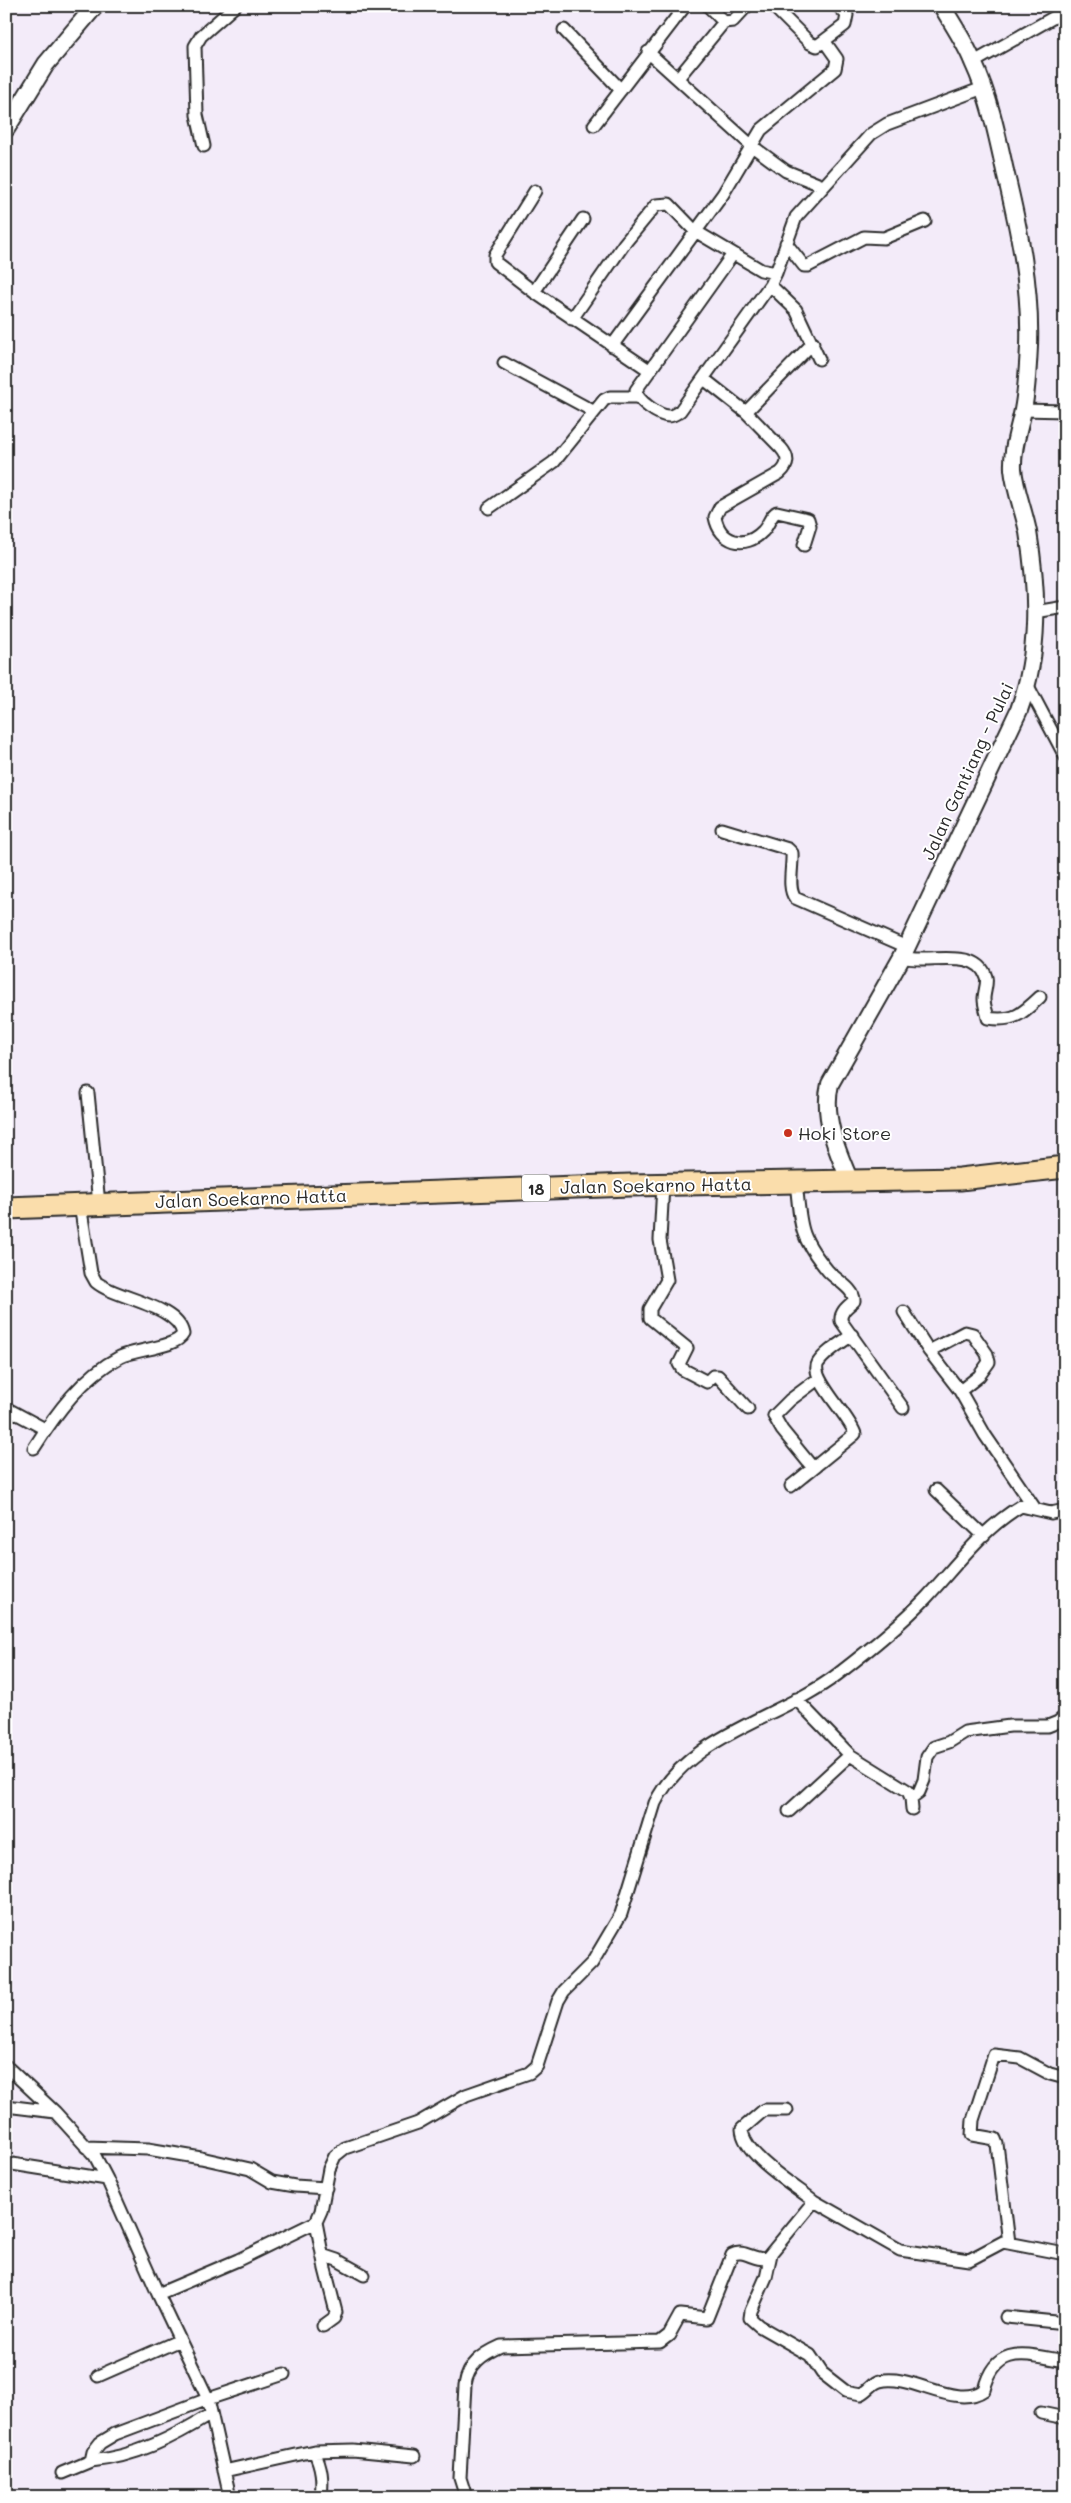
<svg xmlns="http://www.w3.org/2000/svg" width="1071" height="2503" viewBox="0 0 1071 2503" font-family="Mali,sans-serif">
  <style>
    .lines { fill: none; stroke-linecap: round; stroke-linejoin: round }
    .street-casing { stroke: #2b2b2b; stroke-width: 15 }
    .secondary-casing { stroke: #2b2b2b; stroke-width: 20 }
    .highway-casing { stroke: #2b2b2b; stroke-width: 25 }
    .street { stroke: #fff; stroke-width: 11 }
    .secondary { stroke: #fff; stroke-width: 16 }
    .highway { stroke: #faddab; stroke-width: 21 }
    .poi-dot { fill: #c8321e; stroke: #fff; stroke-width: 2 }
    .labels { text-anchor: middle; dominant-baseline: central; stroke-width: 4; stroke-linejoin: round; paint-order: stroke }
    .shield { fill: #fff; stroke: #6b6b6b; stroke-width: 1 }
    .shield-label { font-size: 16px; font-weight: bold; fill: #2b2b2b }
    .street-label { font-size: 18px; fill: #2b2b2b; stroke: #fff }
    .poi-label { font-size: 18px; fill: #2b2b2b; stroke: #fff; text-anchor: start }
  </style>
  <rect width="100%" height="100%" fill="#f3ebf9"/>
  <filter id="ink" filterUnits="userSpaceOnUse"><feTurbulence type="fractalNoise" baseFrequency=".02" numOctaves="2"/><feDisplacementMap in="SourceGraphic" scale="10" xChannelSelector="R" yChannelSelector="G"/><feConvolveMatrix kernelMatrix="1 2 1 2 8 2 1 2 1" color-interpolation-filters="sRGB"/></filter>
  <g filter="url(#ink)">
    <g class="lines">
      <!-- street casing -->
      <g class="street-casing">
        <path id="street" d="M708 6 724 22 733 21 747 6
          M773 6 810 43 817 46 845 25 847 15 838 6
          M564 30 621 90
          M648 52 752 146 786 171 823 186
          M974 62 1065 11
          M678 78 724 22
          M594 125 685 6
          M204 146 197 115 195 46 201 36 235 6
          M535 191 495 255V262L534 292 649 370
          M786 243 804 266H808L864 237 884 238 925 221
          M733 254 636 390C636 400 659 416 669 416 673 416 677 413 680 411L770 285 776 273 796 217 871 134 887 124 983 88
          M770 285 796 310 819 359
          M534 292 583 219
          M572 319 624 244 656 205 669 204 695 231 761 270 776 273
          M612 346 723 194 761 130 835 69 837 59 825 42
          M504 363 593 411
          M704 379 746 412 781 448C789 457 789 465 780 473L720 507 715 517C720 543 745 550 763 531 769 525 770 515 777 512L808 519 810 526 804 545
          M1023 410 1065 411
          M746 412 813 343
          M489 508 554 462 604 400 610 397H638
          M1035 612 1065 607
          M1028 686 1065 756
          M722 829 788 849 792 853C793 866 787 888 795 898L907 947
          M902 957C925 965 977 946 986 977 988 983 984 992 984 999 984 1006 987 1012 988 1018 1014 1022 1022 1014 1040 997
          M88 1093 99 1204
          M796 1182C801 1226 798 1235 828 1271 836 1280 855 1289 854 1301 847 1307 840 1312 841 1321L903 1408
          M663 1185 660 1240 667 1280 650 1309V1318L687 1348 679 1364 682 1369 707 1382 713 1376H718L748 1409
          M904 1312 929 1351 960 1391 985 1435 1034 1507
          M929 1351 965 1332 973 1334 987 1354 989 1362 979 1376 960 1391
          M6 1408 45 1429
          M34 1448C56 1413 83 1376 120 1357 135 1349 176 1348 183 1334 178 1305 116 1299 96 1282L91 1273 80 1205
          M813 1468 782 1430 774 1416 790 1400 818 1379
          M791 1486 855 1434C850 1416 809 1378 818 1363 826 1351 841 1343 852 1335
          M936 1490 984 1536
          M850 1755 908 1791 911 1798 912 1809
          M911 1798 919 1792 924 1780 927 1757 934 1747 949 1742 965 1732 1010 1726H1048L1058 1722 1065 1716
          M789 1811 850 1755 796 1699
          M6 2066 55 2112 95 2156 107 2179 158 2294 208 2399 230 2497
          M6 2106 55 2112
          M787 2110H764L742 2129C743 2155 794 2185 814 2201
          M86 2147 148 2149 201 2158 250 2169 272 2182 295 2186 326 2188
          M6 2163 107 2179
          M316 2222 325 2269 336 2312 334 2318 323 2326
          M1009 2243 997 2144 995 2139 972 2135 973 2120 994 2055 1020 2058 1050 2074 1065 2078
          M771 2254 766 2277 751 2311 750 2318 759 2326 810 2355 822 2373 845 2391 861 2394C868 2391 873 2382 880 2381 911 2373 956 2410 984 2390 996 2342 1027 2355 1065 2361
          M322 2255 337 2260 364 2275
          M158 2294 238 2260 316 2222 321 2211 329 2169 335 2156 345 2148 418 2123 466 2095 529 2073 537 2066 558 2001 564 1991 592 1963 621 1914 655 1803C689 1734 781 1718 838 1674 868 1651 900 1625 926 1598 956 1566 983 1528 1021 1506L1051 1513 1065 1510
          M1006 2317 1065 2323
          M98 2376 180 2340
          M1041 2413 1065 2418
          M314 2451C322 2467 323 2480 321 2497
          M91 2461C136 2457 174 2437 211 2414
          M224 2471 314 2451 353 2450 414 2456
          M62 2473 91 2461 93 2452 100 2443 115 2434 208 2399 284 2374
          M466 2497 460 2478 465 2385C468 2364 483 2354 501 2346L660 2342 669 2335 680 2315 707 2318 732 2255C744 2248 755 2262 767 2258L814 2201 900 2250 969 2260 1003 2242 1065 2254"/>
      </g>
      <!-- secondary casing -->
      <g class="secondary-casing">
        <path id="secondary" d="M6 129 46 64 95 6
          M850 1181C837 1151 822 1116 830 1084L902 957 1019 710C1040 652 1038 592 1028 532 1024 511 1015 490 1013 469 1012 448 1019 430 1023 410 1027 389 1028 367 1029 346 1031 286 1019 229 1005 171 997 134 989 96 973 62 965 42 953 25 942 6"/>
      </g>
      <!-- highway casing -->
      <g class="highway-casing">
        <path id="highway" d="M6 1208 630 1185 960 1179 1065 1167"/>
      </g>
      <!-- street -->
      <use href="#street" class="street"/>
      <!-- secondary -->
      <use href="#secondary" class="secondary"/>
      <!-- highway -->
      <use href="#highway" class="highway"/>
    </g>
  </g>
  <!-- markers -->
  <circle class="poi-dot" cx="788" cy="1133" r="5"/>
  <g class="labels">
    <!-- shield labels -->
    <rect class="shield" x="522" y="1174.5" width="28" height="27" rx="4"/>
    <g class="shield-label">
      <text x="536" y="1188">18</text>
    </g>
    <!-- street labels -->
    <g class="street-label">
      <text transform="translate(967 771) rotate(-65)">Jalan Gantiang - Pulai</text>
      <text transform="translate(656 1185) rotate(-1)">Jalan Soekarno Hatta</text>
      <text transform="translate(251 1198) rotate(-2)">Jalan Soekarno Hatta</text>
    </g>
    <!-- poi labels -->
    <g class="poi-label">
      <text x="798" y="1133">Hoki Store</text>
    </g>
  </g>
  <!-- margin -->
  <rect width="1071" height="2503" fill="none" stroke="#fff" stroke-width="25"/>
  <rect x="12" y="12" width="1046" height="2478" fill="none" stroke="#2b2b2b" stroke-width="2" filter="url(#ink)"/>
</svg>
